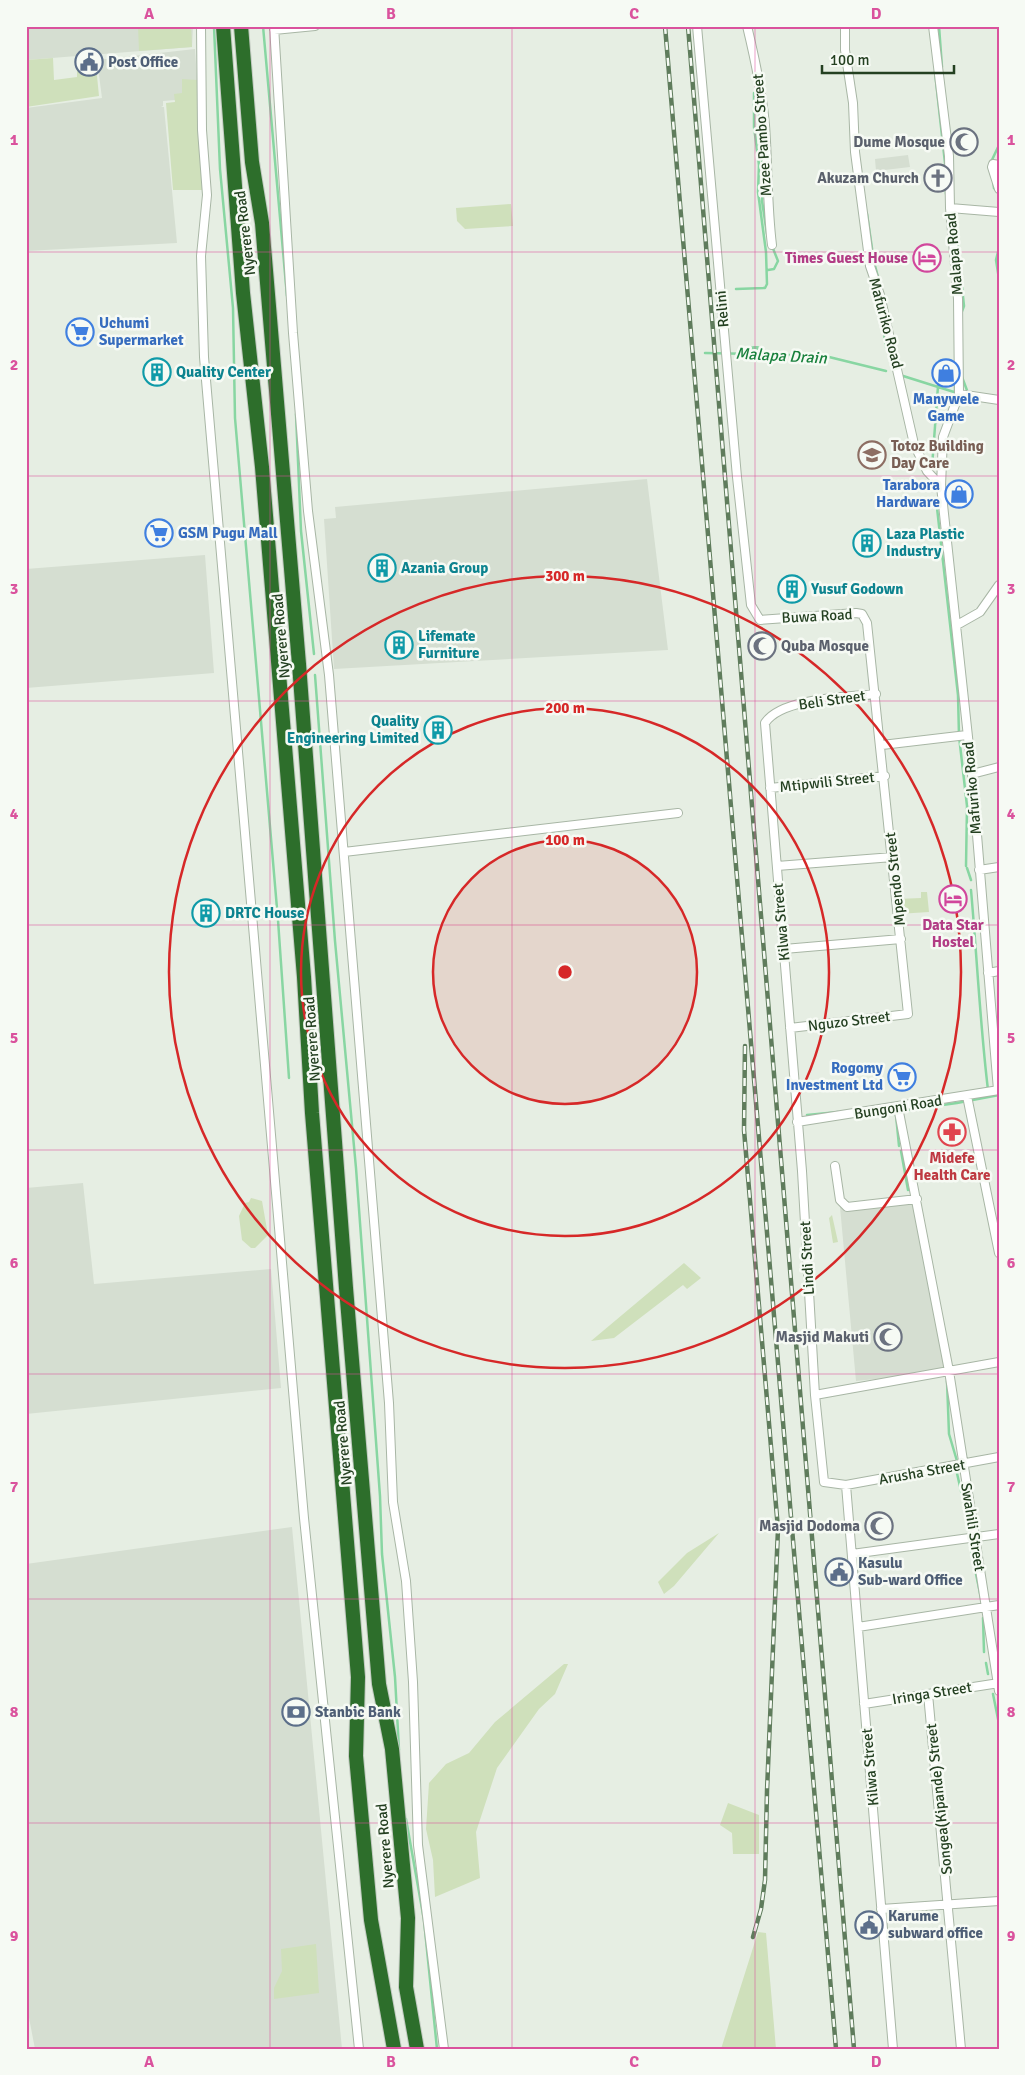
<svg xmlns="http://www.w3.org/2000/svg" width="1025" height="2075" viewBox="0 0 1025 2075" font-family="Signika,sans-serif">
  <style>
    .built { fill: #d5ded1 }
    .green { fill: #cfe0bb }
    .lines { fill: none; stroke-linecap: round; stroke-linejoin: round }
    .stream { stroke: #88d6a2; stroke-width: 2.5 }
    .river { stroke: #88d6a2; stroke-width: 16 }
    .street-casing { stroke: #a8b6a5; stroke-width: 10 }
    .highway-casing { stroke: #c2cac1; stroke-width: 16 }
    .street { stroke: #fff; stroke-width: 8 }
    .highway { stroke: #2d6e2b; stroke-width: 14 }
    .rail-casing { stroke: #5f7c5c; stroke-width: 4.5 }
    .rail { stroke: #f6faf4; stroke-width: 2.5; stroke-dasharray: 8; stroke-linecap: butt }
    .grid { fill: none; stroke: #da529d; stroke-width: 1; stroke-opacity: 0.55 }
    .ring { fill: none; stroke: #d62828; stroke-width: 2.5 }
    .labels { text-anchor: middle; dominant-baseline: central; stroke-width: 5; stroke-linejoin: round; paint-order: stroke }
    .service-label { font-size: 15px; font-weight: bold; fill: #4e5e75; stroke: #f6faf4; text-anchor: start }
    .street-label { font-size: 15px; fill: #244021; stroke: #f6faf4 }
    .worship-label { font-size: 15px; font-weight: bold; fill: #5b616d; stroke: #f6faf4; text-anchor: end }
    .hotel-label { font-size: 15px; font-weight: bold; fill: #b23c85; stroke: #f6faf4; text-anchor: end }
    .shop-label { font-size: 15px; font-weight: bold; fill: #366cbe; stroke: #f6faf4; text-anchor: start }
    .culture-label { font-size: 15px; font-weight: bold; fill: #0d838f; stroke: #f6faf4; text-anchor: start }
    .education-label { font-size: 15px; font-weight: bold; fill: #785e54; stroke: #f6faf4; text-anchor: start }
    .health-label { font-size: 15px; font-weight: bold; fill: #be3a42; stroke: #f6faf4 }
    .water-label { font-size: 16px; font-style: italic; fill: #18803c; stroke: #f6faf4 }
    .centre { fill: #d62828; stroke: #f6faf4; stroke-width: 2.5 }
    .ring-label { font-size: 15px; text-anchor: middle; font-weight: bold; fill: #d62828; stroke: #f6faf4; stroke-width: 5; stroke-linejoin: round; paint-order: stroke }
    .neatline { fill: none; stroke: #da529d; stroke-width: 2 }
    .grid-label { font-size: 16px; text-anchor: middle; font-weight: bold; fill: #da529d }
  </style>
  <rect width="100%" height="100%" fill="#e6eee3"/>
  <!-- built -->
  <path class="built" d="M26 26H193L192 47 26 60Z
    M195 49 197 80 188 83V99L163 101V106L161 107H164L177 243 26 251V108L102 98 97 60Z
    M908 155 910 167 876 171 875 159Z
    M647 479 668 650 334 669 324 519 336 518 335 507Z
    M205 555 214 673 26 688V569Z
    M83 1183 94 1284 271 1269 281 1388 26 1414V1188Z
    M915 1204 945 1372 856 1381 840 1207Z
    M292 1527 342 2049H35L26 2002V1564Z"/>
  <!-- green -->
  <path class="green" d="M138 26H191L192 47 139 51Z
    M95 56 99 96 26 107V60L53 58 54 80 77 77V57Z
    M182 79 197 80 202 190H173L166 103 175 102 174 94 182 93Z
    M511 204 513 226 465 229 457 221 456 208Z
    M921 892H927L929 912 898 914 897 899 921 898Z
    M251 1198 262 1201 268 1235 255 1248H251L242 1240 239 1216 245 1203 249 1202Z
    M832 1215 838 1242 833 1243 829 1218Z
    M684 1263 701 1278 687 1289 683 1285 614 1338 591 1341Z
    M719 1533 674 1586 664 1594 658 1582 687 1553Z
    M564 1664H568L555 1694 539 1709 497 1768 476 1832 480 1878 435 1897 433 1860 426 1829 429 1783 446 1764 469 1753 495 1722Z
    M728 1803 759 1815V1854H733L732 1833 720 1825Z
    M758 1932 766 1933 776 2049H721Z
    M316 1944 319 1993 274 1999V1988L282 1971 281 1949Z"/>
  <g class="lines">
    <!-- stream -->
    <path class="stream" d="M214 26 220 169 233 308 235 418 278 920 289 1078
      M263 26 287 296
      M939 26 942 67
      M935 72 945 163 946 194
      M759 106 760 150 763 165
      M991 162 999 145
      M764 170 762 201 767 234
      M993 179 994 188 999 193
      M954 212 964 306 961 314
      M867 214 874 262 882 292
      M999 248 996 260 999 279
      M768 270 774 269 778 261 772 246
      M736 289 765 288 767 284 766 252 758 192 759 165 754 127V93
      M882 321 886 347
      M705 353 754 354
      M757 354 825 356 886 371
      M900 375 954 392
      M962 377 968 393
      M955 392V381
      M296 414 301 531 314 654
      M932 467 938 386
      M936 499 958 695 959 736 967 806 966 866
      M315 675 335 941 356 1168 380 1496 382 1554 395 1677 399 1750
      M967 868 971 880
      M971 890C977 957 980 1024 988 1090
      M899 1111 957 1103 999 1095
      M807 1115 838 1112
      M896 1115 899 1146
      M901 1151 908 1190
      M947 1381 949 1434 957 1461
      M956 1469 967 1517
      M973 1546 970 1545 981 1598
      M983 1618 984 1652
      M986 1663 988 1674
      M993 1694 999 1724
      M406 1819 424 1920 437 2049"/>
    <!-- river -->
    <path class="river" d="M754 354H757"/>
    <!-- street casing -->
    <g class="street-casing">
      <path id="street" d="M201 26 202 130 207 195 201 256 204 357 304 1518 359 2049
        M274 26 293 333 308 511 329 675 389 1403 393 1502 406 1581 413 1682 418 1845 444 2049
        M697 26 737 477 751 605 760 620 856 613 862 614 867 623 908 1014 790 1028
        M747 26C755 59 762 91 765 125 768 165 767 205 772 245
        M845 26V50L853 103 855 152 870 266 880 295 914 444 927 471 941 486
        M933 26 949 156 950 208 958 299 959 394 943 437 941 486 972 774 998 1090
        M274 30 315 26
        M999 165 993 164 992 167 999 189
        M950 208 999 212
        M959 394 999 400
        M957 625 980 612 999 585
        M876 694C847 697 781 698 765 723L802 1171 815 1395 824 1482 846 1485 999 1457
        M882 745 967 735
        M972 774 999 767
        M770 788 885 776
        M344 852 678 813
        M777 866 893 857
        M979 870 999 867
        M784 949 901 939
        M988 973 999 971
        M967 1096 999 1253
        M898 1107 949 1371 999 1691
        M797 1122 999 1090
        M835 1166 840 1200 847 1207 917 1199
        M815 1395 999 1362
        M846 1485 893 2049
        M852 1554 999 1534
        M858 1627 999 1605
        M928 1694 961 2049
        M864 1704 999 1683
        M881 1909 999 1901"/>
    </g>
    <!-- highway casing -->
    <g class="highway-casing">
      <path id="highway" d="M223 26 243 293 262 467 304 977 312 1113 358 1677 356 1756 371 1920 394 2049
        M241 26 252 162 262 223 299 664 346 1288 379 1684 392 1749 408 1918 406 1987 417 2049"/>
    </g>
    <!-- street -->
    <use href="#street" class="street"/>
    <!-- highway -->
    <use href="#highway" class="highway"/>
    <!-- rail casing -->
    <g class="rail-casing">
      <path id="rail" d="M665 26 836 2049
        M688 26 854 2049
        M745 1046 744 1130 778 1529 767 1791 765 1880 761 1909 753 1937"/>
    </g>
    <!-- rail -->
    <use href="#rail" class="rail"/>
  </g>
  <!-- grid -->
  <path class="grid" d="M270 26V2049M512 26V2049M755 26V2049M26 252H999M26 476H999M26 701H999M26 925H999M26 1150H999M26 1374H999M26 1599H999M26 1823H999"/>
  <!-- distance rings -->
  <circle cx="565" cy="972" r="132" fill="#d62828" fill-opacity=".12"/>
  <g class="ring">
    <circle cx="565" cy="972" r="132"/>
    <circle cx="565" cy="972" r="264"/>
    <circle cx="565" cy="972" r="396"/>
  </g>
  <!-- icons -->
  <defs>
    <g id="civic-ring" transform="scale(1.4375)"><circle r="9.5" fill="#f6faf4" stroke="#5c6f8a" stroke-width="1.5"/><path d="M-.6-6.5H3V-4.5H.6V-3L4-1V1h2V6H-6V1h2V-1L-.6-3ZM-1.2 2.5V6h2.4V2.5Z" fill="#5c6f8a"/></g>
    <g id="mosque-ring" transform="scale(1.4375)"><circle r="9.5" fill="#f6faf4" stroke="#6b7280" stroke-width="1.5"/><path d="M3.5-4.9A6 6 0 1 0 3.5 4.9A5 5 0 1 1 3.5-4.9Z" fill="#6b7280"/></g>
    <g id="church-ring" transform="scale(1.4375)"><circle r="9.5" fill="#f6faf4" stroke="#6b7280" stroke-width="1.5"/><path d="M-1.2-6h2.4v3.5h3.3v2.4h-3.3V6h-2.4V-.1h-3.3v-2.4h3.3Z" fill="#6b7280"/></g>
    <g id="hotel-ring" transform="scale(1.4375)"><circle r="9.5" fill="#f6faf4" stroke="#d1479c" stroke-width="1.5"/><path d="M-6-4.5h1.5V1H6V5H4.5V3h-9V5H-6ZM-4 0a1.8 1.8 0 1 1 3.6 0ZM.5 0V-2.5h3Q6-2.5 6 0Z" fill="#d1479c"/></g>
    <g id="supermarket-ring" transform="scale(1.4375)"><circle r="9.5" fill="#f6faf4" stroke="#3f7fe0" stroke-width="1.5"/><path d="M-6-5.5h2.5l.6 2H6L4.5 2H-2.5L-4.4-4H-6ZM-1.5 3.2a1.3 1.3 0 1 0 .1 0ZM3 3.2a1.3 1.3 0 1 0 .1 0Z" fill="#3f7fe0"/></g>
    <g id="building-ring" transform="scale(1.4375)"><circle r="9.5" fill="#f6faf4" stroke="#0f9aa8" stroke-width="1.5"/><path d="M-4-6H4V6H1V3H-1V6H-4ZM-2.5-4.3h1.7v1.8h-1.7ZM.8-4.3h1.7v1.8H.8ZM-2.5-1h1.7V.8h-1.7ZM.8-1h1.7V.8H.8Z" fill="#0f9aa8"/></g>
    <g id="shop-ring" transform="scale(1.4375)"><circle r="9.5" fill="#f6faf4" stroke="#3f7fe0" stroke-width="1.5"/><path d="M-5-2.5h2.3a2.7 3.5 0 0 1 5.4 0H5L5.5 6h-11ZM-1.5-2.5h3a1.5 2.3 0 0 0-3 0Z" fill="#3f7fe0"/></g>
    <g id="school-ring" transform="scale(1.4375)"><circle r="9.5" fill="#f6faf4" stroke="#8d6e63" stroke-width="1.5"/><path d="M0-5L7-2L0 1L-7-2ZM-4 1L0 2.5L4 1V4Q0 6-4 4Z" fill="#8d6e63"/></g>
    <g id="pharmacy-ring" transform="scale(1.4375)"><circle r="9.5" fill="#f6faf4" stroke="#e0444e" stroke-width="1.5"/><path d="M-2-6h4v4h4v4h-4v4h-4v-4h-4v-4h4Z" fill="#e0444e"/></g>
    <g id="bank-ring" transform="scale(1.4375)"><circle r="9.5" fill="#f6faf4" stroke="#5c6f8a" stroke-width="1.5"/><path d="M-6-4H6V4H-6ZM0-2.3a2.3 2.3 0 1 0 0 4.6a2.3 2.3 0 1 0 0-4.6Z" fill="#5c6f8a"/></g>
  </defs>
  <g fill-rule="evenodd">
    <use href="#civic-ring" x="89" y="62"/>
    <use href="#mosque-ring" x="964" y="142"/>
    <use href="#church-ring" x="938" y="178"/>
    <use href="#hotel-ring" x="927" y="258"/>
    <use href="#supermarket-ring" x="80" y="332"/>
    <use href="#building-ring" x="157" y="372"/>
    <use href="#shop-ring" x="946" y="373"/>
    <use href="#school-ring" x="872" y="455"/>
    <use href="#shop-ring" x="959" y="494"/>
    <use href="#supermarket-ring" x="159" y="533"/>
    <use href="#building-ring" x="867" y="543"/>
    <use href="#building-ring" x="382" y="568"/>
    <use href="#building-ring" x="792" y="589"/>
    <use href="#building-ring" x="399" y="645"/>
    <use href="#mosque-ring" x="762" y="646"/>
    <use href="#building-ring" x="438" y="730"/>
    <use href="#hotel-ring" x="953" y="899"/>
    <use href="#building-ring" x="206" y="913"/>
    <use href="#supermarket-ring" x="902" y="1077"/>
    <use href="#pharmacy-ring" x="952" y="1132"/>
    <use href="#mosque-ring" x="888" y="1337"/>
    <use href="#mosque-ring" x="879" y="1526"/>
    <use href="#civic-ring" x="839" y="1572"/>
    <use href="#bank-ring" x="296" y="1712"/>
    <use href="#civic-ring" x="869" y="1925"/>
  </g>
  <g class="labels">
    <!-- service labels -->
    <g class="service-label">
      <text x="108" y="62">Post Office</text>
      <text x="858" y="1563">Kasulu<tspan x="858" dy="17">Sub-ward Office</tspan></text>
      <text x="315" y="1712">Stanbic Bank</text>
      <text x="888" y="1916">Karume<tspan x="888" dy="17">subward office</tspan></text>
    </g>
    <!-- street labels -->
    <g class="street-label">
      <text transform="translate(762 135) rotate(-94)">Mzee Pambo Street</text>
      <text transform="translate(245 233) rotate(-97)">Nyerere Road</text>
      <text transform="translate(954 254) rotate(-95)">Malapa Road</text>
      <text transform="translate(722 309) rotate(-95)">Relini</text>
      <text transform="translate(886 323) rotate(75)">Mafuriko Road</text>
      <text transform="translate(817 616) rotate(-3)">Buwa Road</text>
      <text transform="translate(281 636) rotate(-95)">Nyerere Road</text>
      <text transform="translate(832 700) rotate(-8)">Beli Street</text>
      <text transform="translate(827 782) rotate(-6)">Mtipwili Street</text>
      <text transform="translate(972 788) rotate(-95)">Mafuriko Road</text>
      <text transform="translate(895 879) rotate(-96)">Mpendo Street</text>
      <text transform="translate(781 922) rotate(-95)">Kilwa Street</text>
      <text transform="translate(849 1021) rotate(-7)">Nguzo Street</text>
      <text transform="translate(312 1039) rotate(-94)">Nyerere Road</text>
      <text transform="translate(898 1107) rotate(-9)">Bungoni Road</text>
      <text transform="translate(807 1258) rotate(-93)">Lindi Street</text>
      <text transform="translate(343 1443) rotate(-95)">Nyerere Road</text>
      <text transform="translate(922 1472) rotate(-10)">Arusha Street</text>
      <text transform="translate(973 1527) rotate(81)">Swahili Street</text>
      <text transform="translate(932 1693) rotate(-9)">Iringa Street</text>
      <text transform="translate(870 1767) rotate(-95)">Kilwa Street</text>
      <text transform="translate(939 1799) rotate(-96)">Songea(Kipande) Street</text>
      <text transform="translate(385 1846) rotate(-95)">Nyerere Road</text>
    </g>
    <!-- worship labels -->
    <g class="worship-label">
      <text x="945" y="142">Dume Mosque</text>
      <text x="919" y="178">Akuzam Church</text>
      <text x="781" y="646" text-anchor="start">Quba Mosque</text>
      <text x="869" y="1337">Masjid Makuti</text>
      <text x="860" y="1526">Masjid Dodoma</text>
    </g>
    <!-- hotel labels -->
    <g class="hotel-label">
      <text x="908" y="258">Times Guest House</text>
      <text x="953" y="925" text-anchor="middle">Data Star<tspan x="953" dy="17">Hostel</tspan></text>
    </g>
    <!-- shop labels -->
    <g class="shop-label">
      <text x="99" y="323">Uchumi<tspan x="99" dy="17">Supermarket</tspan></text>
      <text x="946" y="399" text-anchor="middle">Manywele<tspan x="946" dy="17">Game</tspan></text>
      <text x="940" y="485" text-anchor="end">Tarabora<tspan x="940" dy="17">Hardware</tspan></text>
      <text x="178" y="533">GSM Pugu Mall</text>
      <text x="883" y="1068" text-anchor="end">Rogomy<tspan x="883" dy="17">Investment Ltd</tspan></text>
    </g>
    <!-- culture labels -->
    <g class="culture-label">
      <text x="176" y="372">Quality Center</text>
      <text x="886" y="534">Laza Plastic<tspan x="886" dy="17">Industry</tspan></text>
      <text x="401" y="568">Azania Group</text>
      <text x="811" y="589">Yusuf Godown</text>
      <text x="418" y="636">Lifemate<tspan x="418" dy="17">Furniture</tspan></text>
      <text x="419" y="721" text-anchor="end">Quality<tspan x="419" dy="17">Engineering Limited</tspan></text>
      <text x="225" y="913">DRTC House</text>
    </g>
    <!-- education labels -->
    <g class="education-label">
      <text x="891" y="446">Totoz Building<tspan x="891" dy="17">Day Care</tspan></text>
    </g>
    <!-- health labels -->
    <g class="health-label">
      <text x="952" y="1158">Midefe<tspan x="952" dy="17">Health Care</tspan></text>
    </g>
    <!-- water labels -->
    <g class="water-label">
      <text transform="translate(781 356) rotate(3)">Malapa Drain</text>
    </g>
  </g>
  <circle cx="565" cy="972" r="8" class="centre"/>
  <g class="ring-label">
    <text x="565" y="581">300 m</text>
    <text x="565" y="713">200 m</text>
    <text x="565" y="845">100 m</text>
  </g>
  <!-- border -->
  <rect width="1025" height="2075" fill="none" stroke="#f6faf4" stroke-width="55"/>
  <!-- scale -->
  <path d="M822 65v8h132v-8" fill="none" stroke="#244021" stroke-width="2.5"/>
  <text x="830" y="65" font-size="15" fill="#244021" stroke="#f6faf4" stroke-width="4" paint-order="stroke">100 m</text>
  <rect x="28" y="28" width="970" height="2020" class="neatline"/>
  <g class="grid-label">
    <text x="149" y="19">A</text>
    <text x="391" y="19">B</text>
    <text x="634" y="19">C</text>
    <text x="876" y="19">D</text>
    <text x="14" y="145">1</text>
    <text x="1011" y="145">1</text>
    <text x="14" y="370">2</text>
    <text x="1011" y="370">2</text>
    <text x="14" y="594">3</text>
    <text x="1011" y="594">3</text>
    <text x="14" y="819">4</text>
    <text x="1011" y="819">4</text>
    <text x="14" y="1043">5</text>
    <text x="1011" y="1043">5</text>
    <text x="14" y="1268">6</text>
    <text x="1011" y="1268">6</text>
    <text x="14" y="1492">7</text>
    <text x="1011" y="1492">7</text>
    <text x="14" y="1717">8</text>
    <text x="1011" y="1717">8</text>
    <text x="14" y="1941">9</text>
    <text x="1011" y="1941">9</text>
    <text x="149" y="2067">A</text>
    <text x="391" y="2067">B</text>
    <text x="634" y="2067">C</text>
    <text x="876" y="2067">D</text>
  </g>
</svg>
